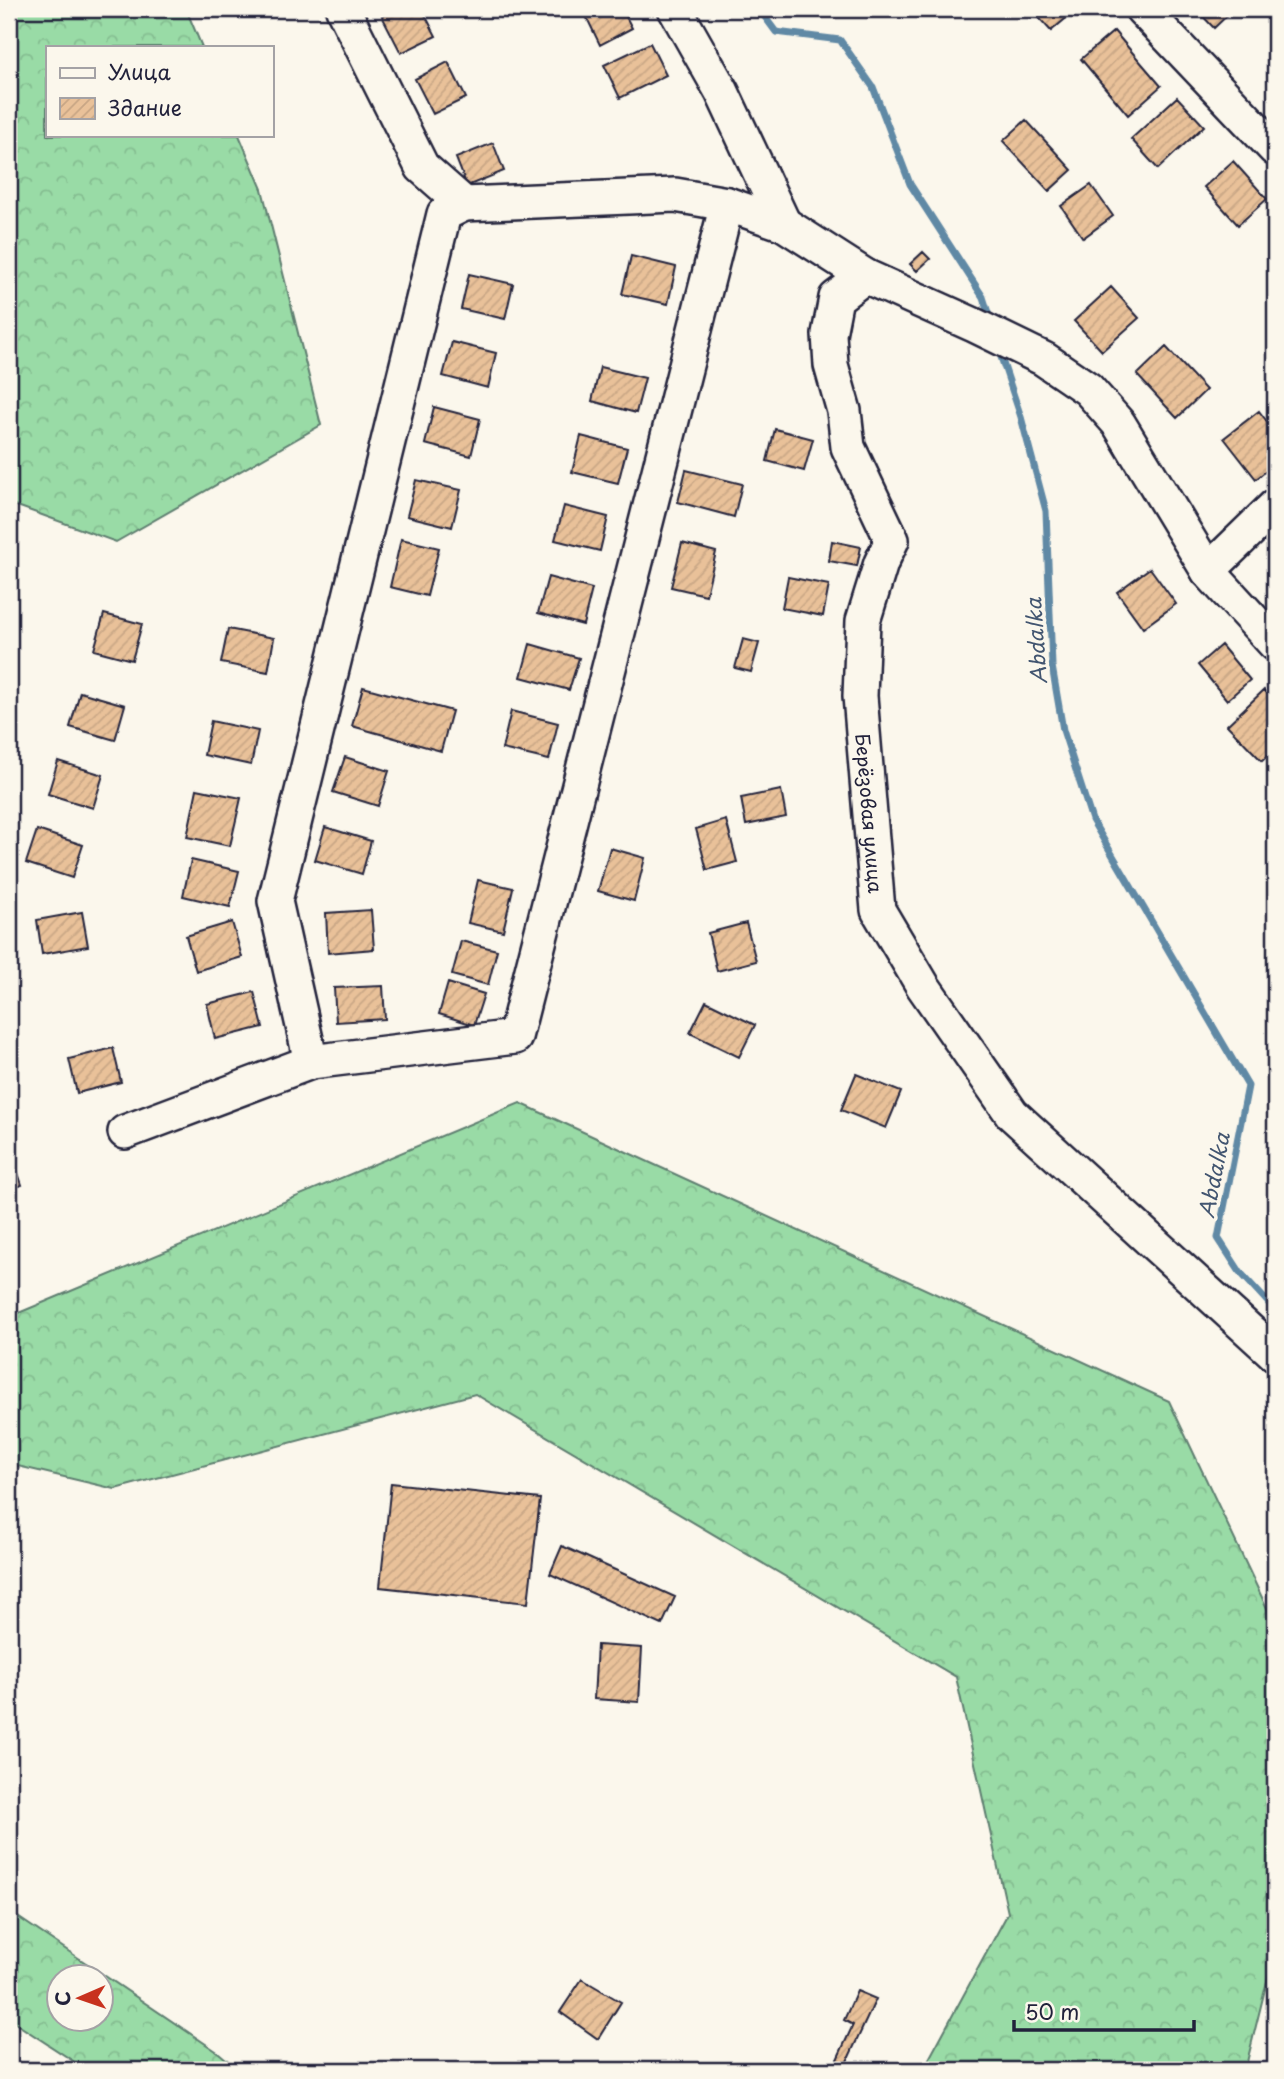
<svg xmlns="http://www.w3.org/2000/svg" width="1284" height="2079" viewBox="0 0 1284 2079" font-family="'Playpen Sans',sans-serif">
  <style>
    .forest { fill: url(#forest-crowns); stroke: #5e7e70; stroke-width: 2; fill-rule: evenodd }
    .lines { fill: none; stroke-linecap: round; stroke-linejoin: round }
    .stream { stroke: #6189a5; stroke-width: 7 }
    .building { fill: url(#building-hatch); stroke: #22223b; stroke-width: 2 }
    .minor-casing { stroke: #22223b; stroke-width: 38 }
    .minor { stroke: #fbf7ec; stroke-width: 33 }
    .labels { text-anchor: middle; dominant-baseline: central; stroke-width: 7; stroke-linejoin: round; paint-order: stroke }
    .street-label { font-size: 19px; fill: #22223b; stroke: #fbf7ec }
    .water-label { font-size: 21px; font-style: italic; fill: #425570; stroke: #fbf7ec }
  </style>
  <defs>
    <pattern id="forest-crowns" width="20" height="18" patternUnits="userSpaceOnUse" patternTransform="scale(1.75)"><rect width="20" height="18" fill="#99dba6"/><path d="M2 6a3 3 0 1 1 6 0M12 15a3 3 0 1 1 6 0" fill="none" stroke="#84bc90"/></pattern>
    <pattern id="building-hatch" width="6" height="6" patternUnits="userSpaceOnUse" patternTransform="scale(1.75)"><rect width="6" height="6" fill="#e9c199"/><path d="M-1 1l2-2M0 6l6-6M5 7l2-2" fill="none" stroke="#c8a685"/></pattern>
  </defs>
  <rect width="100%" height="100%" fill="#fbf7ec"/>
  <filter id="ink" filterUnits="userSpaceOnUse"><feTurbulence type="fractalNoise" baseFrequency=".0143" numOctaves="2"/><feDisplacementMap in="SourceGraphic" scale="14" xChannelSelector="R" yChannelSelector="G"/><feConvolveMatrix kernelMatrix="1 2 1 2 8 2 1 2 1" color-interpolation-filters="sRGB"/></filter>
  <g filter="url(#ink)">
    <!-- forest -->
    <path class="forest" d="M9 9H186L202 47H47V135H239L262 189 321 425 116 542 9 503Z
      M520 1103 1169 1401 1275 1625V1949L1245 2070H923L1008 1913 956 1677 475 1394 115 1489 9 1464V1317Z
      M9 1911 219 2053 239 2070H87L9 2019ZM60 1978H102V2020H60Z"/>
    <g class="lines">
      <!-- stream -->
      <path class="stream" d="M759 9 776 32 840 40 873 87 910 184 983 297 991 322
        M999 351 1021 417 1046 511 1052 666 1063 730 1092 820 1248 1086 1218 1238 1240 1272 1275 1310"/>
    </g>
    <!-- building -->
    <path class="building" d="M396 9H422L436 36 401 53 382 16Z
      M591 9H622L632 28 600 45 584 12Z
      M1031 9H1077L1051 31Z
      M1196 9H1234L1214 28Z
      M1114 31 1161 86 1128 115 1081 59Z
      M650 43 666 75 620 98 604 65Z
      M448 62 466 98 433 114 415 79Z
      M1177 97 1204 126 1158 169 1131 139Z
      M1026 120 1072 170 1049 191 1003 141Z
      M493 143 504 171 467 186 456 158Z
      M1233 161 1267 199 1238 225 1204 187Z
      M1091 185 1113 216 1083 238 1061 206Z
      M923 252 930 259 917 271 910 264Z
      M631 256 676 267 668 304 622 294Z
      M469 274 513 284 505 319 461 309Z
      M1111 287 1139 318 1102 351 1074 321Z
      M452 342 496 353 488 388 443 376Z
      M1166 347 1206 390 1177 418 1137 375Z
      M600 367 645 378 636 413 592 401Z
      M434 407 480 419 471 456 425 444Z
      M1259 411 1275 432V464L1256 479 1224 438Z
      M775 429 813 439 804 471 767 461Z
      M581 436 627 448 618 483 572 472Z
      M686 470 742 484 734 517 678 502Z
      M416 480 461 490 452 527 407 516Z
      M564 506 608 517 600 551 555 540Z
      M401 539 439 548 427 596 390 587Z
      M832 541 861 547 857 566 829 561Z
      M682 543 716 552 706 595 671 587Z
      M1150 568 1176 604 1143 628 1117 592Z
      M548 577 592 589 583 625 538 613Z
      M788 577 829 585 823 616 782 608Z
      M104 614 142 624 132 660 94 650Z
      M228 629 274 638 268 672 221 663Z
      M743 639 759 643 751 672 735 668Z
      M530 644 579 658 569 690 521 677Z
      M1221 645 1250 680 1227 700 1198 665Z
      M363 687 452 711 441 751 352 726Z
      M1264 690 1275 701V749L1262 761 1227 725Z
      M80 692 125 705 115 740 70 727Z
      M511 711 558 723 549 760 502 749Z
      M211 721 258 731 251 765 204 755Z
      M345 757 389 771 378 806 333 792Z
      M58 761 103 775 93 808 48 794Z
      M197 789 241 798 230 846 187 837Z
      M781 790 786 817 746 825 741 798Z
      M726 820 737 862 707 870 696 829Z
      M325 827 371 841 362 874 315 860Z
      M37 830 83 845 72 878 26 863Z
      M610 848 645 858 634 901 598 891Z
      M191 860 239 871 230 907 183 896Z
      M478 880 513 888 503 931 468 923Z
      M371 910 374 949 328 953 326 913Z
      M82 912 88 946 42 954 37 920Z
      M232 922 242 957 196 971 186 936Z
      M746 923 756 961 717 971 708 933Z
      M461 941 497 950 488 985 452 975Z
      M448 983 484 994 474 1025 439 1014Z
      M383 986 385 1019 336 1022 334 988Z
      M254 992 263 1027 215 1039 207 1004Z
      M706 1001 755 1025 739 1057 690 1033Z
      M113 1048 121 1082 77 1093 69 1059Z
      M856 1074 901 1092 886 1128 841 1110Z
      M17 1170 22 1185 9 1190V1173Z
      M391 1483 540 1499 528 1603 380 1587Z
      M562 1546 675 1597 662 1625 550 1574Z
      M597 1645 642 1648 639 1702 594 1699Z
      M582 1979 621 2002 598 2039 560 2012Z
      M857 1991 876 1999 843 2070 834 2066 853 2025 844 2020Z"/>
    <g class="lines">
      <!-- minor casing -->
      <g class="minor-casing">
        <g id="minor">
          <path d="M675 9 722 92 784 224"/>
          <path d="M1142 9 1275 149"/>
          <path d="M464 204 675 195 727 204 784 224 865 276 974 325 1044 359 1088 389 1119 424 1208 571 1275 644"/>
          <path id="s1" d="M865 276 836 298 829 334 831 365 844 411 848 447 892 540 881 563 863 621 860 696 878 910 923 986 1012 1114 1275 1354"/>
          <path d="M1208 571 1275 506"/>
          <path d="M311 1062 275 901 444 214 464 204 422 167 343 9"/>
          <path d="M125 1132 311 1062 515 1037 727 204"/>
        </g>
      </g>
      <!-- minor -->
      <use href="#minor" class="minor"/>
    </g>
  </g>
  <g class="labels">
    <!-- street labels -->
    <g class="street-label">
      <text stroke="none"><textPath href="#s1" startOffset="570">Берёзовая улица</textPath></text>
    </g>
    <!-- water labels -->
    <g class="water-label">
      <text transform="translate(1035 641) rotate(-94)">Abdalka</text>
      <text transform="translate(1213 1175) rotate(-79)">Abdalka</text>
    </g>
  </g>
  <!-- margin -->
  <rect width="1284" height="2079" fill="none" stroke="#fbf7ec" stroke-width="35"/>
  <rect x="18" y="18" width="1249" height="2044" fill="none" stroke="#22223b" stroke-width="2.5" filter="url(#ink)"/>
  <!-- legend -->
  <rect x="46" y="46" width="228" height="91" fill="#fbf7ec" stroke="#a4a2a5" stroke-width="2"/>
  <rect x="60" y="68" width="35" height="10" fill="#fbf7ec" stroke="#a4a2a5" stroke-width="2"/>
  <text x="108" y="80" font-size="21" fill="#22223b">Улица</text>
  <rect x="60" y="98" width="35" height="21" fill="url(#building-hatch)" stroke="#a4a2a5" stroke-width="2"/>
  <text x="108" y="116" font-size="21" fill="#22223b">Здание</text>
  <!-- north arrow -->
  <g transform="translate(80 1998) rotate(268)"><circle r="33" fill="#fbf7ec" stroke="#a4a2a5" stroke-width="2"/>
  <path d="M0-5L12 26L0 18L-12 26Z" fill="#c8321e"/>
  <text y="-10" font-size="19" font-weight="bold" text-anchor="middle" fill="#22223b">С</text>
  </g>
  <!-- scale -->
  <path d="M1014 2020v10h180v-10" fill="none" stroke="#22223b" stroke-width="3.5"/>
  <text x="1025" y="2020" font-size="21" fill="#22223b" stroke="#fbf7ec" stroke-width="5" paint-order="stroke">50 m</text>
</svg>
